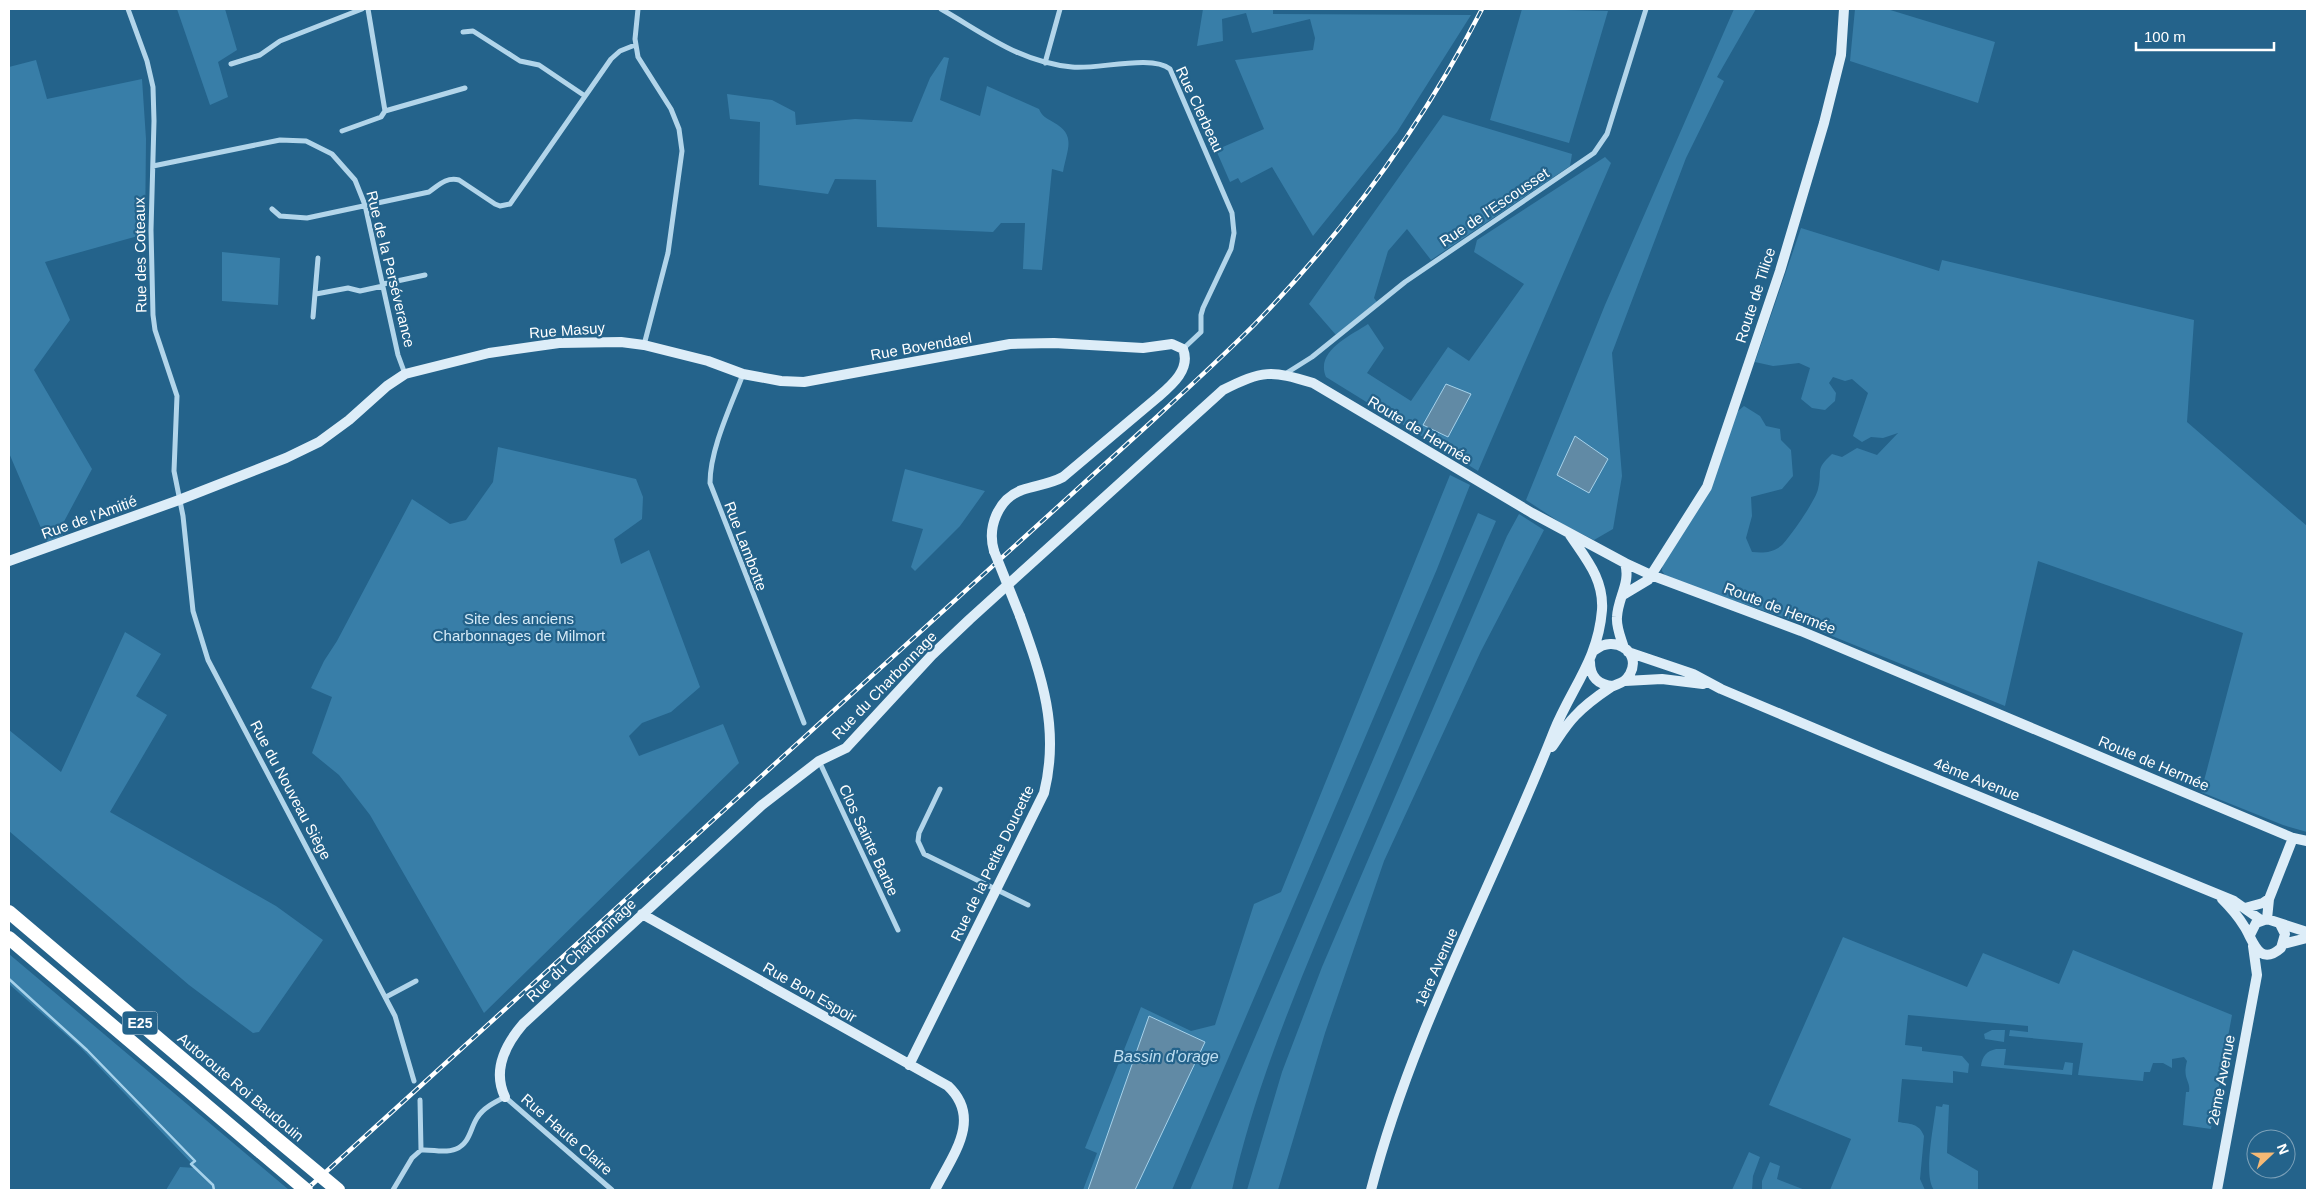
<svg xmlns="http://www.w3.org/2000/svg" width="2316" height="1199" viewBox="0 0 2316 1199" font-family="Arial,sans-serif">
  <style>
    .green { fill: #387ea8 }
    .water { fill: #618aa5; stroke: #a6d2eb }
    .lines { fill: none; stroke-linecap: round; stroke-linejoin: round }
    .stream { stroke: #a6d2eb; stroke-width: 2.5 }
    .street { stroke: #b2d5ea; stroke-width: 5 }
    .secondary { stroke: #ddedf8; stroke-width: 10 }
    .highway { stroke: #fff; stroke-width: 14 }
    .rail-casing { stroke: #fff; stroke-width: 4.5 }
    .rail { stroke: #24638b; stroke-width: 2.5; stroke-dasharray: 8; stroke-linecap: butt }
    .secondary-bridge { stroke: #ddedf8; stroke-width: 10 }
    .highway-bridge { stroke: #fff; stroke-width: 14 }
    .labels { text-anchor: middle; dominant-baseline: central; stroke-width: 4.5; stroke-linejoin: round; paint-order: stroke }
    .shield { fill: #24638b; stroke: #bdd0dc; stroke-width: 1 }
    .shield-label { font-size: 14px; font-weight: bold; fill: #fff }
    .street-label { font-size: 15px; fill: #fff; stroke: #24638b }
    .park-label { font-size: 15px; fill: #d6ebf8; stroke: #24638b }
    .water-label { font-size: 16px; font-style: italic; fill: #bedef1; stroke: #24638b }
  </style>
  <rect width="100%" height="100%" fill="#24638b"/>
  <!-- green -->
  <path class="green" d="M177 9H225L237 50 218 62 228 97 210 105Z
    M1203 9H1273V14L1471 15 1397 132 1313 236 1272 167 1241 183 1238 178 1230 182 1216 150 1264 129 1235 60 1313 50 1315 38 1310 19 1252 33 1246 13 1222 19 1223 41 1197 46Z
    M1522 9 1608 11 1569 143 1490 120Z
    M1734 9H1756L1717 77 1724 81 1686 158 1612 353 1622 476 1613 529 1594 540 1564 525 1526 500 1605 305Z
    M1855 9H1887L1995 42 1978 103 1850 61Z
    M944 57 949 58 940 100 980 116 987 86 1039 109C1042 116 1046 118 1053 122 1077 135 1067 149 1063 172L1052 169 1042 270 1023 269 1025 223H1001L993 232 877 227 876 180 835 179 828 194 759 185 760 122 730 119 727 94 772 100 795 112 796 125 855 119 912 122 930 78Z
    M36 60 47 99 142 79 146 139 145 234 45 262 70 320 34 370 92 469 60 529 63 536 47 542 9 453V67Z
    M1443 115 1572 154 1570 166 1431 260 1407 229 1388 251 1374 298 1377 302 1336 335 1309 304Z
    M1605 157 1611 163 1478 471 1326 377C1315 351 1350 336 1368 324L1384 348 1367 373 1411 401 1448 347 1469 361 1524 284 1474 252 1477 240Z
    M1801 228 1939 271 1942 260 2194 320 2187 422 2307 526V832L2283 825 2201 792 2243 633 2038 561 2005 706 1800 623 1667 578 1662 571 1663 556 1707 487 1731 417 1744 406 1760 416 1766 426 1780 429 1781 440 1791 450 1793 476 1782 489 1751 497 1752 516 1746 538 1752 552C1763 553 1773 553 1782 545 1790 537 1816 500 1818 489 1823 469 1814 471 1832 454L1842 457 1857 448 1877 455 1898 433 1883 438 1871 437 1862 442 1853 436 1868 393 1852 379 1845 381 1833 377 1829 383 1836 393 1835 401 1825 410 1812 408 1801 399 1810 368 1799 363 1773 366 1755 362Z
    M222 252 280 258 278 305 222 301Z
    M498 447 636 479 643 497 642 519 614 539 621 564 649 550 700 687 671 712 642 723 629 736 639 756 723 724 739 763 484 1013 370 815 339 775 312 753 332 697 311 688 324 661 337 641 412 499 450 524 466 520 493 482Z
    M905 469 985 491 960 526 915 571 911 567 923 529 892 521Z
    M1450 475 1470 485 1437 569 1172 1190H1083L1097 1153 1085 1148 1141 1007 1191 1031 1215 1025 1254 904 1281 892Z
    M1478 513 1496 521C1448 633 1400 745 1352 857 1306 966 1258 1075 1232 1190H1190Z
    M1519 514 1544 530 1481 651 1384 861 1325 1033 1278 1190H1247L1282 1072 1322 967 1507 536Z
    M125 632 161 654 136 696 167 715 110 812 276 906 323 940 259 1032 253 1033 189 985 9 831V730L61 772Z
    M1843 937 1967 987 1983 953 2059 984 2073 950 2232 1015 2211 1129 2183 1125 2186 1092H2189C2191 1080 2182 1080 2187 1061L2184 1057 2172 1059V1068L2163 1063H2153L2150 1072H2144L2143 1081 2078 1075 2083 1043 2009 1036 2010 1030 2028 1032V1026L1908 1015 1905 1045 1922 1047V1051L1962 1056 1969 1064 1968 1073 1953 1071V1083L1902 1079 1898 1122C1910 1124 1919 1123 1924 1136L1920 1179 1925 1190H1830L1851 1139 1769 1105Z
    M9 954 289 1190H166L180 1167 196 1168 81 1048 9 984Z
    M1992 1030H2005L2004 1042 1985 1039 1984 1034Z
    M1996 1049H2006L2004 1065 2063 1070 2065 1062 2073 1063 2072 1075 1981 1066C1982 1056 1987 1051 1996 1049Z
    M1943 1104 1949 1105 1947 1153 1978 1171V1190H1934C1923 1176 1934 1125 1936 1106L1942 1107Z
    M1749 1152 1760 1157 1753 1176 1752 1190H1732Z
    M1770 1162 1780 1166 1777 1179 1805 1190H1762V1181Z"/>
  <!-- water -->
  <path class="water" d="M1446 384 1471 394 1448 437 1423 425Z
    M1575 436 1608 459 1589 493 1557 475Z
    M1149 1016 1205 1042 1135 1190H1088Z"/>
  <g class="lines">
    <!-- stream -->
    <path class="stream" d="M9 979 87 1050 195 1161 191 1164 213 1185 214 1190"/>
    <!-- street -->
    <path class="street" d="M128 9 147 61 153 87 154 121 151 230 153 315 155 330 177 396 174 471 183 516 193 611 208 660 395 1016 414 1081
      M368 9 385 111
      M638 9 635 39 638 57 671 109 679 129 682 151 668 253 644 345
      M941 9C985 34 1019 62 1072 67 1096 70 1152 54 1170 69L1232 213 1234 233 1231 249 1203 308 1201 315V332L1183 349
      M463 32 473 31 520 61 539 65 585 96
      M1045 63 1060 9
      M231 64 260 55 280 41 362 9
      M342 131 381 117 385 111 465 88
      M153 166 280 140 306 141 332 154 355 180 365 205 398 355 405 374
      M272 209 280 216 307 218 429 192C439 185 446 177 459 180L495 204 500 206 510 204 611 59 620 51 635 45
      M383 284 425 275
      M316 294 348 288 360 291 383 286
      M313 317 318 258
      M743 374C731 406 710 449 710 483L804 723
      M1285 374 1312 357 1405 282 1594 153 1607 134 1646 9
      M819 761 898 930
      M940 789 919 833 918 841 924 854 1028 905
      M386 997 416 981
      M420 1100 421 1150
      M393 1190 412 1158 421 1150C433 1149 444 1154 456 1149 470 1143 470 1129 477 1118 483 1108 495 1102 505 1097L612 1190"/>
    <!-- secondary -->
    <path class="secondary" d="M9 561 179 500 286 458 319 442 349 420 387 386 405 374 489 353 559 343 621 342 644 345 708 361 743 374 781 381 804 382 1010 344 1054 343 1143 348 1172 344 1183 349C1191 369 1172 385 1158 397L1063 477C1050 484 1037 485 1022 490 998 499 987 527 994 551
      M1623 595 1648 580 1707 487 1780 271 1824 123 1841 55 1844 9
      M1624 648C1621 638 1616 627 1617 617 1618 597 1631 583 1625 563
      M1628 652 1693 674 1721 689 1880 756 2234 901 2261 920
      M1590 662C1590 677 1598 685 1613 686
      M1625 681 1662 679 1703 684
      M1552 747C1559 737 1566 725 1575 716 1585 705 1599 695 1611 687 1619 683 1625 683 1630 674 1642 652 1614 634 1595 650
      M2222 899C2230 907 2238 916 2244 926 2253 939 2258 968 2281 948L2285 934 2280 924
      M2245 908 2263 903 2269 899
      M642 914 948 1086C983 1119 952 1156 935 1190
      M2267 919 2269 899 2293 838
      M2250 935 2256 923 2267 919 2307 932
      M2283 944 2307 938
      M909 1065 1044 793C1060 729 1042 677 1020 616
      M505 1097C492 1070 505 1045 523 1024L762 805 819 761 846 748 932 655 970 619 1223 390C1263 370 1271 370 1313 383L1532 513 1625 563 1651 575 1801 631 2293 838 2307 841
      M1371 1190C1412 1030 1494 884 1554 731 1572 687 1598 660 1602 610 1604 579 1586 559 1570 535
      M2217 1190 2257 975 2253 946"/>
    <!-- highway -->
    <path class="highway" d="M9 912 272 1135
      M9 938 261 1152"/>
    <!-- rail casing -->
    <g class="rail-casing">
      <path id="rail" d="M306 1190 1149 424C1184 392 1220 359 1254 325 1344 232 1423 124 1482 9"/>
    </g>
    <!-- rail -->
    <use href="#rail" class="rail"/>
    <!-- secondary-bridge -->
    <path class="secondary-bridge" d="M994 551 1020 616"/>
    <!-- highway-bridge -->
    <path class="highway-bridge" d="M272 1135 338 1190
      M261 1152 306 1190"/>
  </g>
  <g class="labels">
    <!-- shield labels -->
    <rect class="shield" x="122.5" y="1011.5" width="35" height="23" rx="4"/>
    <g class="shield-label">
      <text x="140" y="1023">E25</text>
    </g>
    <!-- street labels -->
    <g class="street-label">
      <text transform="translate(1200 109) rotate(65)">Rue Clerbeau</text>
      <text transform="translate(1494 207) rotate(-34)">Rue de l'Escousset</text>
      <text transform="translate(140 255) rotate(-91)">Rue des Coteaux</text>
      <text transform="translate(391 269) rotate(76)">Rue de la Perséverance</text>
      <text transform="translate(1755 295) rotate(-72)">Route de Tilice</text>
      <text transform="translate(567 330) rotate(-4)">Rue Masuy</text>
      <text transform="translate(921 346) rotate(-10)">Rue Bovendael</text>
      <text transform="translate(1420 430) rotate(31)">Route de Hermée</text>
      <text transform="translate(89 517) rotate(-20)">Rue de l'Amitié</text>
      <text transform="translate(746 546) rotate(69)">Rue Lambotte</text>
      <text transform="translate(1780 608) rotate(21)">Route de Hermée</text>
      <text transform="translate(884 685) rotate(-46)">Rue du Charbonnage</text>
      <text transform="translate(2154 763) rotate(23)">Route de Hermée</text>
      <text transform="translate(1977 779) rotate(22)">4ème Avenue</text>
      <text transform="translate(291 790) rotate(62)">Rue du Nouveau Siège</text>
      <text transform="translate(869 840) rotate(65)">Clos Sainte Barbe</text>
      <text transform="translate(992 863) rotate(-64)">Rue de la Petite Doucette</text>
      <text transform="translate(581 950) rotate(-43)">Rue du Charbonnage</text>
      <text transform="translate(1436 967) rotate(-66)">1ère Avenue</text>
      <text transform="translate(810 992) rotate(30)">Rue Bon Espoir</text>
      <text transform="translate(2221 1080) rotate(-79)">2ème Avenue</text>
      <text transform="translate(241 1087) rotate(40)">Autoroute Roi Baudouin</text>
      <text transform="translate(567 1134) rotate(41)">Rue Haute Claire</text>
    </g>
    <!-- park labels -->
    <g class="park-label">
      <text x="519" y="618">Site des anciens<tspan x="519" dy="17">Charbonnages de Milmort</tspan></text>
    </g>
    <!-- water labels -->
    <g class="water-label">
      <text x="1166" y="1056">Bassin d'orage</text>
    </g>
  </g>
  <!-- border -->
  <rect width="2316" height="1199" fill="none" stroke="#ffffff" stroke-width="20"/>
  <!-- north arrow -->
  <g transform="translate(2271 1154) rotate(68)"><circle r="24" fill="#24638b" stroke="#7ca1b9"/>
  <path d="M0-4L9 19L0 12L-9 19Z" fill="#f5b975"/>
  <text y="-8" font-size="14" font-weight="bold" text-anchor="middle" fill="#ffffff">N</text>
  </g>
  <!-- scale -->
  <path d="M2136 42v8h138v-8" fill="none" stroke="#ffffff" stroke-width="2.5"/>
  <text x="2144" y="42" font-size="15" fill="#ffffff" stroke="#24638b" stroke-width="4" paint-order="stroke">100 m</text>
</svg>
